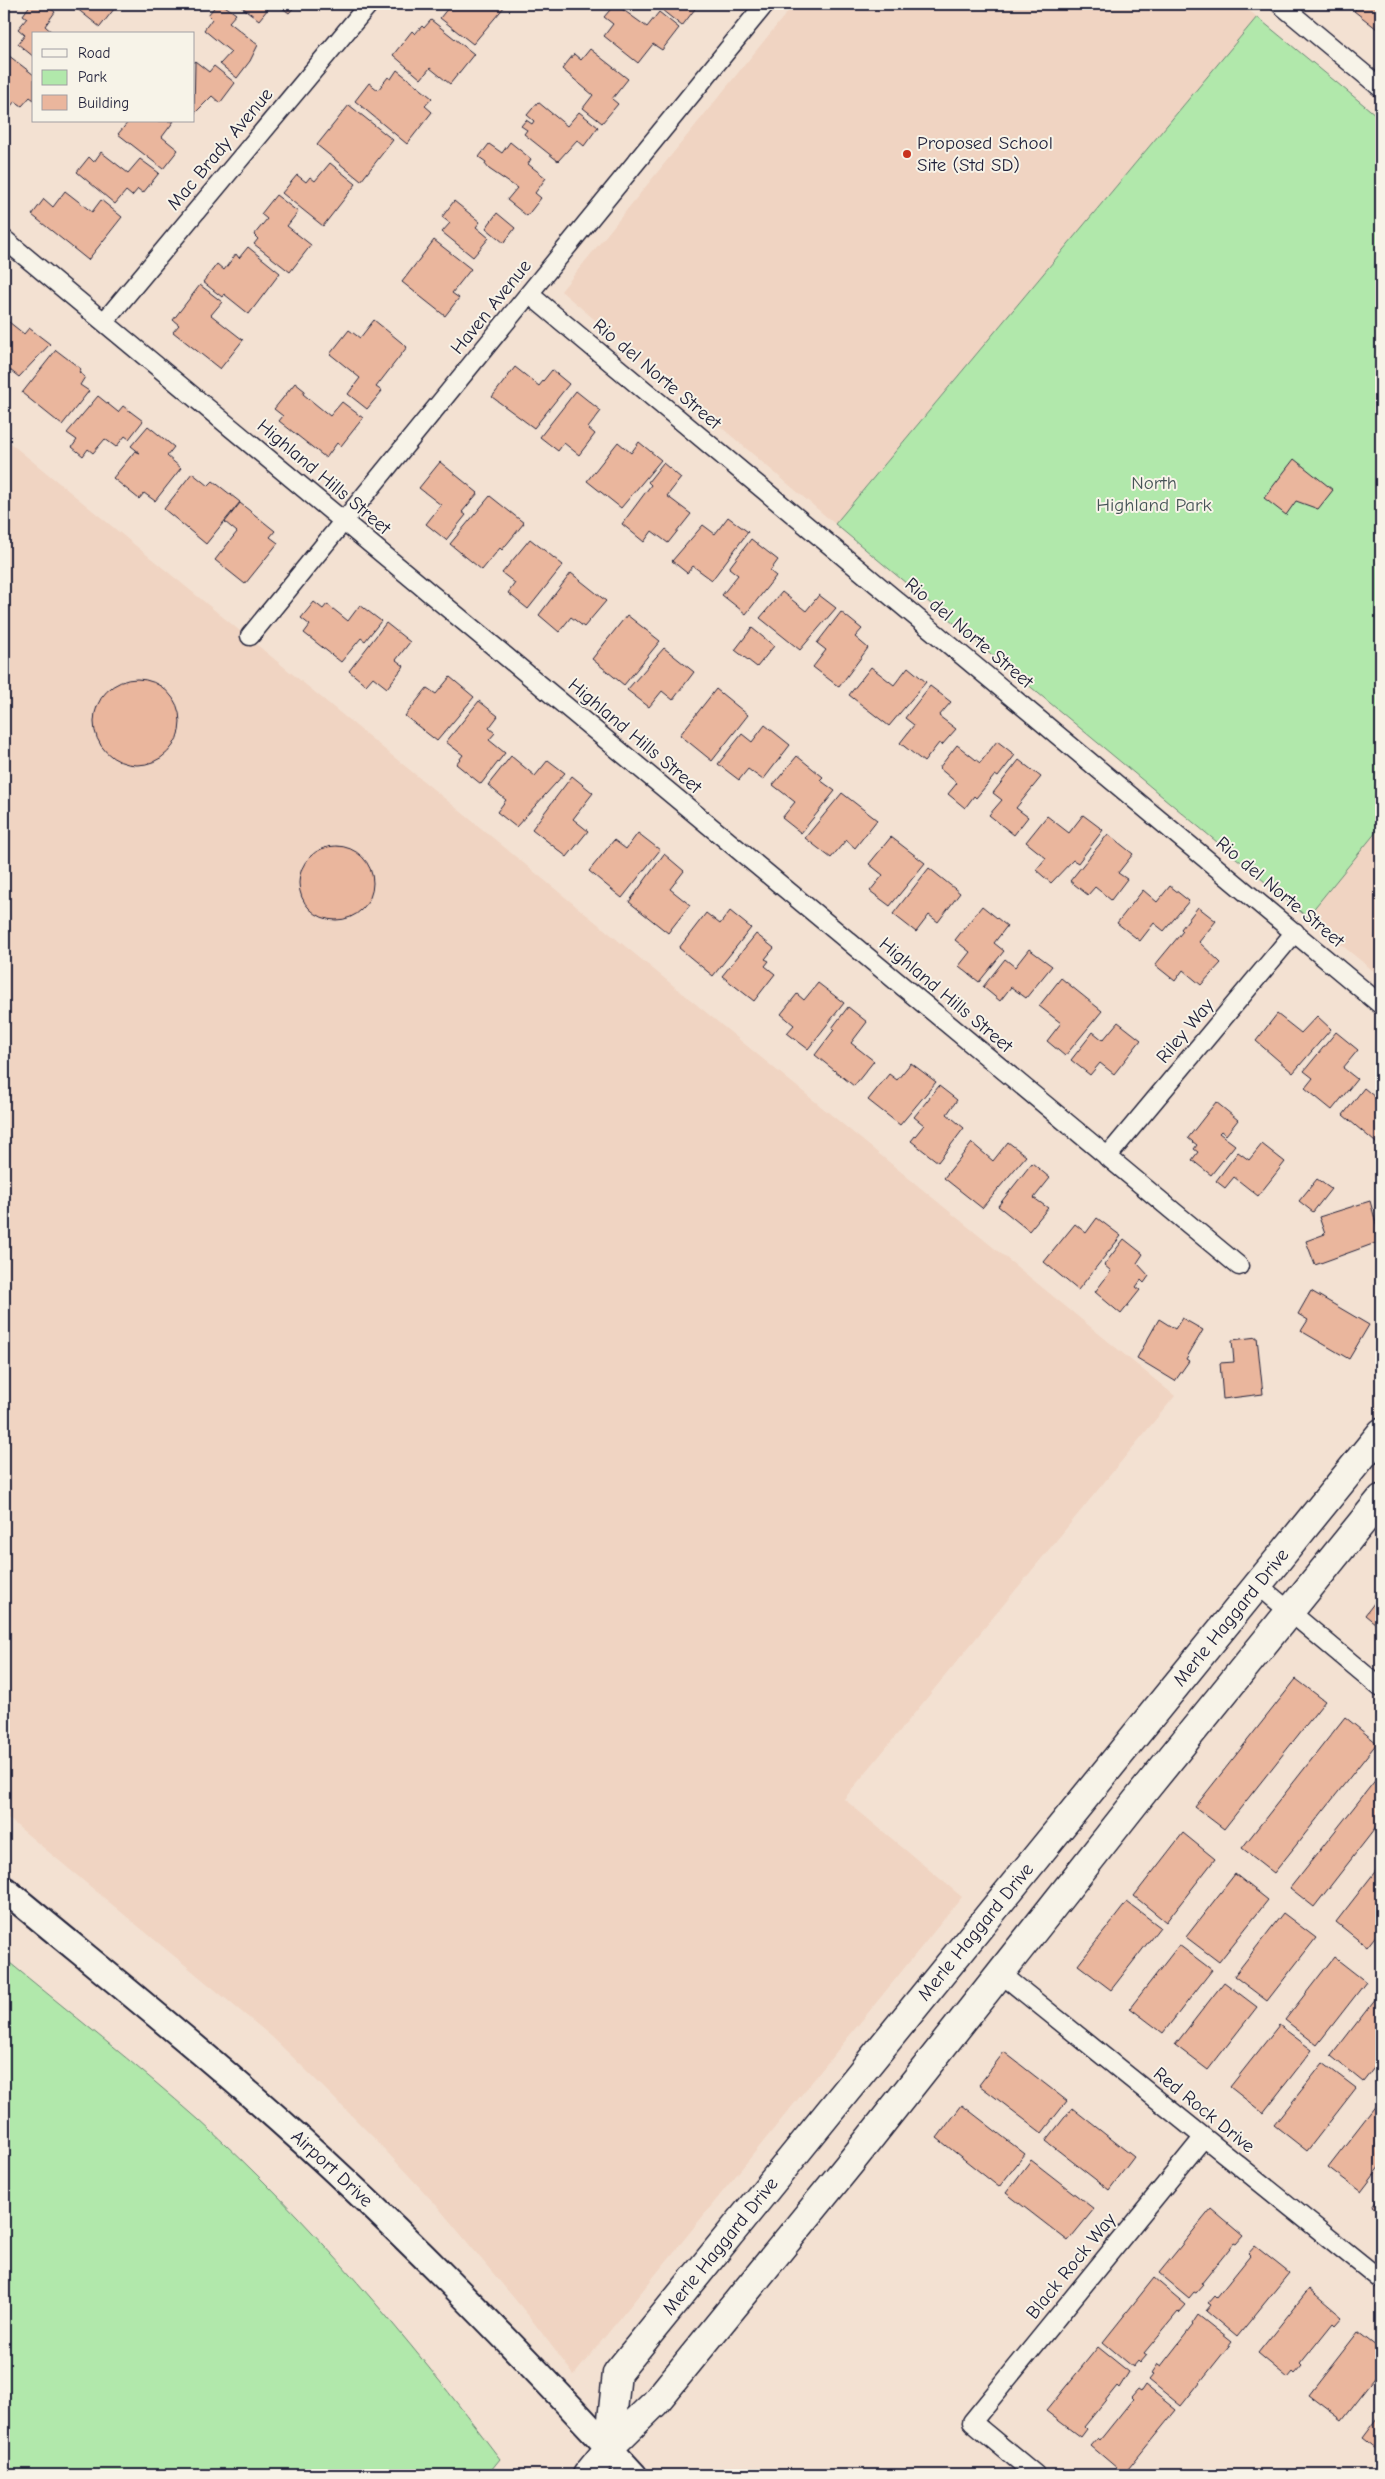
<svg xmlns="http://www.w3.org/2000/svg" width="1385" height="2479" viewBox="0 0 1385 2479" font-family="'Comic Neue',sans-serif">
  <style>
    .built { fill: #f0d4c2 }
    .green { fill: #b1e8ab; stroke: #6a8573 }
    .building { fill: #eab69d; stroke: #22223b }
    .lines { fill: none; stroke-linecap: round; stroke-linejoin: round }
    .street-casing { stroke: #22223b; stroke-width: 21 }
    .secondary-casing { stroke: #22223b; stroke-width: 29 }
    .primary-casing { stroke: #22223b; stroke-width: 31 }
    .street { stroke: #f7f3e8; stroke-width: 18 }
    .secondary { stroke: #f7f3e8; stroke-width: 25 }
    .primary { stroke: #f7f3e8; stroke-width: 28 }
    .poi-dot { fill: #c8321e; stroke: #f7f3e8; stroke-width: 2 }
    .labels { text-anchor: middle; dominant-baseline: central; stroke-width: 4; stroke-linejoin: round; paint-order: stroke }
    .poi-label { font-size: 19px; fill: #22223b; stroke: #f7f3e8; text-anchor: start }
    .street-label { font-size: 19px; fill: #22223b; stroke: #f7f3e8 }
    .park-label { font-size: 19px; fill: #465457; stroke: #f7f3e8 }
  </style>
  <rect width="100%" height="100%" fill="#f3e1d2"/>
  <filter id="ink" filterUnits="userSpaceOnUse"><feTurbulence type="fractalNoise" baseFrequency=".02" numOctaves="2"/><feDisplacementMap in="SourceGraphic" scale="10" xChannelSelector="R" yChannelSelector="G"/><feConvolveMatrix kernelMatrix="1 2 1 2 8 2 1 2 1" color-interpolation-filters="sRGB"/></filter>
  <g filter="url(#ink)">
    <!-- built -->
    <path class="built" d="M794 4H1241L1257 17 835 524 561 291Z
      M4 438 1175 1396 844 1799 962 1897 574 2375 528 2315 437 2206 373 2137 306 2070 272 2037 4 1815Z
      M1381 826V977L1307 917Z"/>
    <!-- green -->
    <path class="green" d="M1257 17 1381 119V826L1307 917 835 524Z
      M4 1958C69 2012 136 2064 199 2120 309 2219 411 2341 500 2459L487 2475H4Z"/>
    <!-- building -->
    <path class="building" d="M31 4H45L55 12 45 26 54 34H34V57L18 44 25 35 18 29 27 18 23 15Z
      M71 4H118L100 27Z
      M217 4H222L236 14 229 22 258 45 250 61 237 78 220 64 231 52 204 30 212 19 208 15Z
      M238 4H272L259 20Z
      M277 4H297L289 13Z
      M443 4H505V6L473 44 440 18 448 8Z
      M615 4 647 27 659 12 679 28 662 50 653 44 638 63 604 36 613 24 604 17Z
      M667 4H697L698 5 682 26 662 10Z
      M1360 4H1381V32L1354 11Z
      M431 20 474 54 450 84 430 68 421 79 393 55 412 31 415 34 422 26 424 28Z
      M590 49 628 79 612 99 618 104 602 123 583 108 593 95 562 69 574 54 581 60Z
      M4 52 34 75V100L30 97 22 106 15 101 7 111 4 109Z
      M195 61 209 72 214 66 235 83 220 103 212 96 194 114Z
      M397 70 432 98 425 106 432 112 407 144 355 101 369 83 378 90 388 77 391 79Z
      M538 102 567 126 579 112 598 127 584 146 577 140 558 161 524 134 527 130 521 126 526 120 532 124 534 121 527 115Z
      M349 105 393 140 361 181 317 145Z
      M129 121H174L162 137 178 150 163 169 118 134Z
      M510 142 531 159 528 164 546 178 535 193 541 198 527 216 507 200 517 188 489 169 485 164 486 162 479 157 489 144 502 153Z
      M101 152 128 173 140 159 159 173 143 193 138 189 132 196 126 191 115 204 77 172 89 157 94 162Z
      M330 163 356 184 323 226 282 193 297 175 306 182 310 177 315 181Z
      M65 191 92 212 101 200 122 217 88 260 32 215 44 199 53 207Z
      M276 195 298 212 287 226 311 245 290 272 254 244 258 239 254 235 267 219 261 214Z
      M454 201 480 222 476 227 489 238 473 257 442 232 450 223 442 217Z
      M497 213 515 228 504 243 486 228Z
      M434 240 471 269 452 293 459 298 445 316 402 282Z
      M248 247 280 273 249 314 224 294 222 297 203 282 217 264 224 270 236 254 239 258Z
      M200 285 222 302 211 315 243 340 220 369 173 332 179 325 173 320Z
      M4 318 24 334 29 328 50 344 19 377 6 367 4 370Z
      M374 320 407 347 376 387 382 391 367 409 348 394 360 378 330 354 349 330 360 338Z
      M56 350 81 369 79 372 85 377 80 385 89 391 62 425 22 393Z
      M515 367 539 386 552 370 569 384 534 428 492 397Z
      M295 383 305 391 303 394 330 416 342 402 363 418 341 446 337 443 326 458 279 421 283 416 274 409Z
      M576 391 601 411 588 428 595 434 579 455 564 443 558 451 540 437Z
      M98 396 118 412 123 406 143 421 129 439 125 436 116 447 105 439 93 453 88 449 83 456 72 447 77 440 67 433Z
      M148 426 174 447 167 456 181 468 155 501 144 493 139 499 113 478 135 451 140 453 131 446Z
      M618 442 631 453 639 442 661 460 621 508 587 481Z
      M1294 459 1333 490 1318 509 1296 501 1286 515 1264 498Z
      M440 462 478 493 462 512 466 515 446 540 426 524 441 505 419 488Z
      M663 463 681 478 667 496 691 514 668 543 652 531 644 542 622 524 651 485 648 482Z
      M192 473 208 486 213 481 240 502 206 544 164 509Z
      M490 496 524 523 502 550 500 548 482 570 450 544Z
      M240 503 275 531 270 537 278 543 245 584 215 560 237 532 225 522Z
      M728 517 748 532 712 580 693 566 687 573 672 561 703 525 715 534Z
      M530 539 563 565 528 609 508 593 515 583 502 573Z
      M751 539 778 560 770 571 776 576 746 614 722 595 738 575 729 568Z
      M571 573 606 601 584 627 571 617 559 632 539 615Z
      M782 592 806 611 819 595 836 608 800 650 760 618Z
      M314 602 323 609 327 604 348 621 360 605 381 621 365 641 361 638 341 662 304 633 310 625 301 618Z
      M841 612 862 629 855 637 868 648 839 687 813 667 826 650 817 643Z
      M627 615 660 641 624 685 592 659Z
      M386 623 410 642 396 660 404 666 387 688 373 677 366 685 349 671Z
      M752 628 774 646 757 667 735 650Z
      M664 648 694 672 673 700 662 691 649 707 627 690Z
      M871 667 894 685 908 667 926 682 889 726 849 695Z
      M450 677 474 697 437 741 405 716 427 688 436 694Z
      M94 722a43 43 0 1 1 86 0a43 43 0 1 1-86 0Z
      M930 686 951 702 939 716 956 729 942 745 939 743 924 762 900 743 914 725 905 718Z
      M716 689 748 715 712 761 680 735Z
      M479 701 498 716 489 728 495 733 489 740 505 753 481 784 456 764 463 755 446 742Z
      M765 725 790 745 763 780 748 769 739 780 718 764 742 734 752 742Z
      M997 741 1015 755 998 777 995 775 976 798 974 796 965 808 948 794 957 783 939 768 957 745 980 763Z
      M511 756 535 776 548 760 565 773 516 827 497 812 506 800 488 785Z
      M797 756 823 777 820 780 835 791 801 833 782 818 795 802 773 785Z
      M1019 760 1041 777 1016 808 1028 817 1014 835 989 815 1002 800 993 793Z
      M572 776 593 793 573 819 588 831 567 857 532 829Z
      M842 793 877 820 855 848 846 840 831 858 805 838Z
      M1083 815 1103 830 1078 863 1073 860 1051 883 1036 870 1046 858 1026 842 1047 816 1069 833Z
      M638 833 660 850 622 898 589 871 614 840 626 849Z
      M1108 834 1133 854 1118 873 1127 879 1111 900 1095 887 1088 895 1070 881Z
      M891 837 925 863 890 906 870 891 883 875 869 864Z
      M299 883a37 37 0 1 1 74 0a37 37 0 1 1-74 0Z
      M664 854 684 871 670 889 690 905 668 933 629 902Z
      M929 868 960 893 938 922 929 915 916 932 893 914Z
      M1170 886 1189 901 1164 931 1154 923 1140 941 1117 923 1143 890 1157 902Z
      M982 906 1007 926 994 943 1004 951 979 982 959 966 970 952 955 940Z
      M1198 907 1216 921 1199 942 1221 963 1201 985 1183 970 1175 981 1155 965 1183 931 1181 929Z
      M730 911 751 928 713 976 679 948 706 913 720 924Z
      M756 934 774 948 765 959 769 961 765 966 775 974 754 1001 722 976Z
      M1029 949 1052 966 1026 998 1011 987 1000 1001 983 987 1005 959 1015 967Z
      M1061 978 1102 1011 1065 1056 1047 1041 1061 1023 1039 1006Z
      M818 983 844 1003 808 1049 787 1033 794 1025 781 1014 797 994 804 1000Z
      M848 1007 867 1022 851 1043 874 1061 854 1086 815 1055 834 1030 832 1028Z
      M1277 1014 1301 1033 1317 1016 1331 1029 1293 1073 1256 1041Z
      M1118 1022 1141 1040 1114 1074 1100 1063 1090 1075 1071 1060 1093 1032 1103 1040Z
      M1336 1032 1358 1050 1343 1068 1357 1079 1332 1110 1305 1088 1313 1078 1304 1071Z
      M911 1063 936 1082 900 1125 868 1100 889 1074 897 1080Z
      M939 1086 957 1100 947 1114 964 1128 938 1162 911 1141 924 1125 914 1117Z
      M1364 1088 1381 1102V1147L1343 1115Z
      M1216 1102 1238 1120 1226 1135 1221 1131 1219 1133 1235 1145 1211 1175 1192 1160 1198 1152 1194 1149 1197 1145 1188 1138Z
      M1008 1142 1026 1156 982 1208 944 1178 972 1143 993 1161Z
      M1262 1144 1285 1162 1258 1196 1234 1177 1225 1188 1216 1181 1238 1152 1249 1160Z
      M1032 1163 1050 1178 1034 1198 1048 1208 1029 1231 998 1206Z
      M1317 1179 1331 1189 1313 1212 1299 1201Z
      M1370 1201 1381 1241 1315 1265 1306 1241 1325 1234 1319 1217Z
      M1097 1218 1121 1236 1078 1290 1044 1262 1075 1224 1086 1233Z
      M1124 1239 1143 1254 1137 1263 1149 1276 1144 1283 1141 1280 1136 1287 1140 1290 1121 1314 1095 1292 1111 1271 1104 1265Z
      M1311 1291 1369 1325 1349 1359 1301 1331 1308 1320 1298 1314Z
      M1182 1318 1203 1330 1186 1359 1189 1361 1175 1381 1137 1358 1159 1319 1175 1329Z
      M1257 1337 1263 1394 1223 1399 1220 1363 1234 1362 1232 1340Z
      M1381 1594V1628L1365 1615Z
      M1296 1679 1325 1701 1224 1829 1195 1807Z
      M1345 1717 1377 1743 1274 1873 1242 1848Z
      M1381 1773V1821L1314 1907 1290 1888Z
      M1183 1833 1215 1859 1166 1922 1134 1896Z
      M1381 1864V1929L1367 1947 1336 1922Z
      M1235 1874 1268 1900 1219 1962 1186 1937Z
      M1127 1902 1160 1927 1111 1990 1078 1965Z
      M1283 1913 1316 1938 1267 2001 1234 1976Z
      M1179 1945 1212 1970 1163 2033 1130 2008Z
      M1334 1957 1366 1982 1317 2045 1285 2020Z
      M1224 1982 1257 2007 1208 2070 1175 2045Z
      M1380 1993 1381 2059 1363 2082 1331 2056Z
      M1279 2025 1312 2050 1263 2113 1230 2087Z
      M1004 2052 1067 2101 1042 2133 979 2085Z
      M1323 2063 1356 2088 1307 2151 1274 2125Z
      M1377 2104 1381 2107V2166L1361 2192 1328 2167Z
      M962 2105 1025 2154 999 2187 937 2138Z
      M1072 2108 1134 2157 1109 2190 1046 2141Z
      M1031 2160 1094 2209 1068 2241 1006 2193Z
      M1381 2195V2214L1372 2207Z
      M1211 2209 1243 2236 1236 2244 1234 2243 1201 2284 1203 2285 1196 2293 1194 2292 1189 2298 1159 2273Z
      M1255 2246 1289 2273 1237 2337 1206 2311 1211 2305 1208 2303 1215 2295 1217 2297 1250 2256 1248 2254Z
      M1154 2278 1186 2305 1179 2313 1178 2312 1144 2353 1147 2355 1140 2363 1138 2361 1133 2367 1103 2342Z
      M1309 2289 1342 2317 1335 2325 1333 2323 1300 2364 1302 2366 1295 2374 1293 2372 1288 2378 1258 2353Z
      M1198 2315 1232 2342 1181 2406 1149 2380 1154 2374 1152 2373 1158 2364 1161 2366 1193 2325 1192 2324Z
      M1358 2332 1381 2350V2370L1342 2420 1309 2395Z
      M1098 2347 1129 2372 1119 2388 1117 2386 1084 2427 1086 2429 1080 2437 1046 2411Z
      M1145 2385 1176 2410 1124 2474 1091 2446 1098 2438 1100 2440 1133 2399 1131 2397 1138 2389 1141 2391Z
      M1381 2414V2452L1363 2438Z"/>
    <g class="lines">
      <!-- street casing -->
      <g class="street-casing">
        <path id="street" d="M1280 4 1381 88
          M4 239 1239 1266
          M529 294 1381 1005
          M104 322 369 4
          M250 636 765 4
          M1107 1157 1295 932
          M1258 1585 1381 1688
          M999 1972 1381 2280
          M1036 2475 972 2422 1204 2137"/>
      </g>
      <!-- secondary casing -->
      <g class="secondary-casing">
        <g id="secondary">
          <path id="s1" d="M4 1889C87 1958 172 2026 253 2097 388 2215 513 2344 634 2475"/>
        </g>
      </g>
      <!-- primary casing -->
      <g class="primary-casing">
        <g id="primary">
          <path id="s2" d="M609 2448 617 2373 1381 1433"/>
          <path d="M587 2475 609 2448 655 2403 851 2162 1145 1790 1381 1499"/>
        </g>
      </g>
      <!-- street -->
      <use href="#street" class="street"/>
      <!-- secondary -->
      <use href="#secondary" class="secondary"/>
      <!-- primary -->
      <use href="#primary" class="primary"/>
    </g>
  </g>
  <!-- markers -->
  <circle class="poi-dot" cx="907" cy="154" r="5"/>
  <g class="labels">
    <!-- poi labels -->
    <g class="poi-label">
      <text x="917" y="143">Proposed School<tspan x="917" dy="22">Site (Std SD)</tspan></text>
    </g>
    <!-- street labels -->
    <g class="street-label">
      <text transform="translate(220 149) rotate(-50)">Mac Brady Avenue</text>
      <text transform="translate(491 307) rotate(-51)">Haven Avenue</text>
      <text transform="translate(657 374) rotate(40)">Rio del Norte Street</text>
      <text transform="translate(324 477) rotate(40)">Highland Hills Street</text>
      <text transform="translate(969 633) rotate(40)">Rio del Norte Street</text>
      <text transform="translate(635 736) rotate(40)">Highland Hills Street</text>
      <text transform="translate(1280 892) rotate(40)">Rio del Norte Street</text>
      <text transform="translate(946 995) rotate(40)">Highland Hills Street</text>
      <text transform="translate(1185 1031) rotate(-50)">Riley Way</text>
      <text stroke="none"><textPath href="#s2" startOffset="1049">Merle Haggard Drive</textPath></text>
      <text stroke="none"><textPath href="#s2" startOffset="644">Merle Haggard Drive</textPath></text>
      <text transform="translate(1204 2110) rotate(39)">Red Rock Drive</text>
      <text stroke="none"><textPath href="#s1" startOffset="431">Airport Drive</textPath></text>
      <text stroke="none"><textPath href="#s2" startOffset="239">Merle Haggard Drive</textPath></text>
      <text transform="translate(1071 2266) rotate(-51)">Black Rock Way</text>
    </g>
    <!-- park labels -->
    <g class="park-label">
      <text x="1154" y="483">North<tspan x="1154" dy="22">Highland Park</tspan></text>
    </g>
  </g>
  <!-- margin -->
  <rect width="1385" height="2479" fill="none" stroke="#f7f3e8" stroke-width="20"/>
  <rect x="10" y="10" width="1365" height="2459" fill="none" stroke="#22223b" stroke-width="2" filter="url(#ink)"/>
  <!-- legend -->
  <rect x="32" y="32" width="162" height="90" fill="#f7f3e8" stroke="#a29fa3"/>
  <rect x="42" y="49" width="25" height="8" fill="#f7f3e8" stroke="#a29fa3"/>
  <text x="78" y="58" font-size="15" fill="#22223b">Road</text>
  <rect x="42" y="70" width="25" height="15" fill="#b1e8ab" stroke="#a29fa3"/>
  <text x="78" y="82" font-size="15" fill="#22223b">Park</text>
  <rect x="42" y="95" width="25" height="15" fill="#eab69d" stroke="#a29fa3"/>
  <text x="78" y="108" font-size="15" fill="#22223b">Building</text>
</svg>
